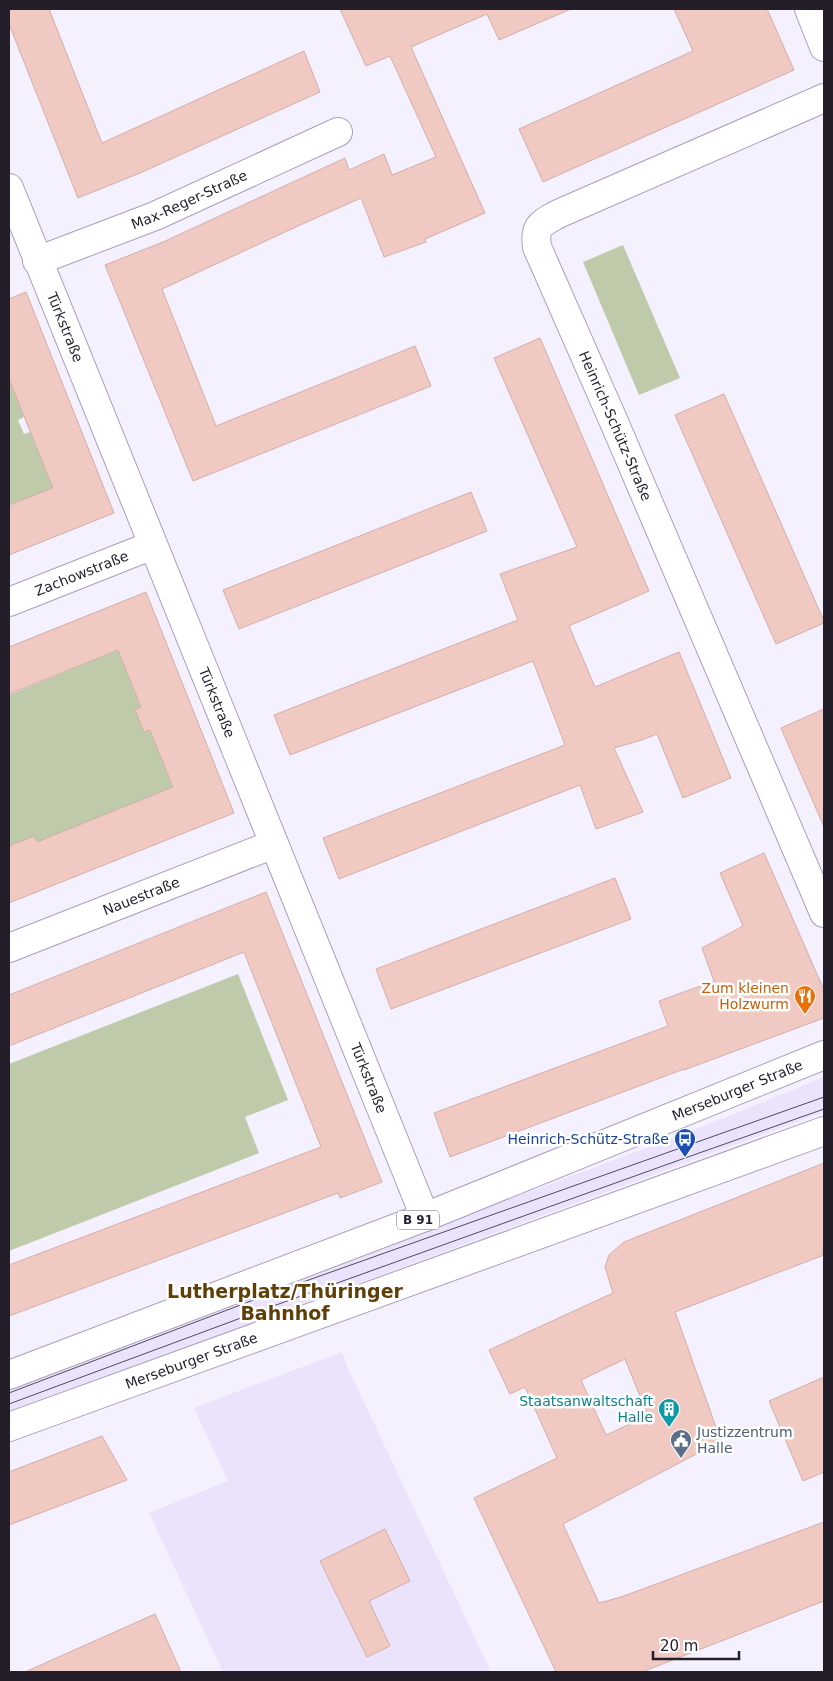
<svg xmlns="http://www.w3.org/2000/svg" width="833" height="1681" viewBox="0 0 833 1681" font-family="'DejaVu Sans',sans-serif">
  <style>
    .built { fill: #ebe3fb }
    .green { fill: #becaa9 }
    .building { fill: #f0c9c3; stroke: #d3aea8; fill-rule: evenodd }
    .lines { fill: none; stroke-linecap: round; stroke-linejoin: round }
    .minor-casing { stroke: #a99ebd; stroke-width: 30 }
    .major-casing { stroke: #a99ebd; stroke-width: 30 }
    .minor { stroke: #fff; stroke-width: 28 }
    .major { stroke: #fff; stroke-width: 28 }
    .tram { stroke: #514c58; stroke-width: 1 }
    .labels { text-anchor: middle; dominant-baseline: central; stroke-width: 5; stroke-linejoin: round; paint-order: stroke }
    .shield { fill: #fff; stroke: #65626a; stroke-width: 1 }
    .shield-label { font-size: 12px; font-weight: bold; fill: #231e2a }
    .street-label { font-size: 14px; fill: #231e2a; stroke: #fff }
    .food-label { font-size: 14px; fill: #c56008; stroke: #fff; text-anchor: end }
    .transit-label { font-size: 14px; fill: #164399; stroke: #fff; text-anchor: end }
    .culture-label { font-size: 14px; fill: #0d838f; stroke: #fff; text-anchor: end }
    .service-label { font-size: 14px; fill: #4e5e75; stroke: #fff; text-anchor: start }
    .district-label { font-size: 19px; font-weight: bold; fill: #603f07; stroke: #fff }
  </style>
  <rect width="100%" height="100%" fill="#f5f0fd"/>
  <!-- built -->
  <path class="built" d="M824 1077V1112L9 1412V1386L687 1133Z
    M342 1352 346 1364 491 1672H223L149 1513 228 1481 194 1408Z"/>
  <!-- green -->
  <path class="green" d="M623 245 680 378 639 395 583 262Z
    M9 379 24 417 18 420 24 434 30 432 53 488 9 505Z
    M118 650 173 787 9 854V695Z
    M238 974 288 1100 245 1117 259 1153 9 1251V1064Z"/>
  <!-- building -->
  <path class="building" d="M9 9H49L102 143 304 51 320 92 140 173 78 198 9 24Z
    M340 9H571L499 40 487 14 411 47 485 213 425 239 426 242 384 257 361 198 298 226 162 289 216 426 415 346 431 386 193 481 105 265 163 242 345 158 349 170 384 154 392 175 436 157 390 56 366 66Z
    M674 9H767L794 70 543 182 519 129 693 51Z
    M26 292 114 513 9 555V505L53 488 9 379V299Z
    M540 338 649 591 569 626 595 687 679 652 731 778 683 798 657 734 642 740 614 748 643 812 596 829 580 785 339 879 323 838 565 745 533 661 290 755 274 715 518 620 500 574 577 547 494 358Z
    M724 394 824 621V623L776 644 675 415Z
    M471 492 487 531 239 629 223 590Z
    M146 592 234 813 9 903V846L34 836 37 842 173 787 150 730 144 732 135 710 141 707 118 650 9 694V647Z
    M824 709V827L781 728Z
    M764 853 824 990V1018L684 1070V1069L450 1157 434 1113 668 1026 659 1001 714 981 702 948 743 926 720 873Z
    M615 878 631 919 391 1009 376 969Z
    M266 892 382 1182 340 1198 338 1193 9 1316V1265L321 1147 244 952 9 1046V995Z
    M824 1163V1255L675 1312 721 1441 563 1524 599 1603 621 1597 824 1522V1601L642 1672H556L474 1498 557 1458 525 1387 510 1394 489 1350 613 1293 605 1267 609 1255 624 1242ZM625 1359 648 1416 606 1435 581 1380Z
    M824 1377V1472L803 1481 769 1401Z
    M102 1436 127 1480 9 1525V1472Z
    M385 1529 410 1581 369 1601 390 1646 367 1657 320 1561Z
    M155 1614 181 1672H25Z"/>
  <g class="lines">
    <!-- minor casing -->
    <g class="minor-casing">
      <g id="minor">
        <path d="M809 9 824 47"/>
        <path id="s1" d="M824 98 558 214C541 224 534 225 537 247L614 422 824 913"/>
        <path id="s2" d="M9 188 425 1217"/>
        <path id="s3" d="M37 261 155 216 338 132"/>
        <path id="s4" d="M9 602 153 545"/>
        <path id="s5" d="M9 948 274 844"/>
      </g>
    </g>
    <!-- major casing -->
    <g class="major-casing">
      <g id="major">
        <path id="s6" d="M9 1375 425 1217 824 1055"/>
        <path id="s7" d="M9 1427 824 1131"/>
      </g>
    </g>
    <!-- minor -->
    <use href="#minor" class="minor"/>
    <!-- major -->
    <use href="#major" class="major"/>
    <!-- tram -->
    <path class="tram" d="M9 1393 272 1293 824 1097
      M9 1404 276 1305 685 1158 824 1109"/>
  </g>
  <!-- icons -->
  <defs>
    <g id="restaurant-pin" transform="scale(1.125)"><path d="M0 17L-7.5 6A9.5 9.5 0 1 1 7.5 6Z" fill="#e8710a" stroke="#fff"/><path d="M-5-6h1v4h1v-4h1v4h1v-4h1v5L-1.5 .5V6h-2V.5L-5-1ZM5-6V6H3V1.5H1.5Q1.5-4 5-6Z" fill="#fff"/></g>
    <g id="bus-pin" transform="scale(1.125)"><path d="M0 17L-7.5 6A9.5 9.5 0 1 1 7.5 6Z" fill="#1a4fb4" stroke="#fff"/><path d="M-5-6H5V4H4V6H2V4H-2V6H-4V4H-5ZM-3.5-4V0h7V-4ZM-3.5 1.2v1.5H-2V1.2ZM2 1.2v1.5H3.5V1.2Z" fill="#fff"/></g>
    <g id="building-pin" transform="scale(1.125)"><path d="M0 17L-7.5 6A9.5 9.5 0 1 1 7.5 6Z" fill="#0f9aa8" stroke="#fff"/><path d="M-4-6H4V6H1V3H-1V6H-4ZM-2.5-4.3h1.7v1.8h-1.7ZM.8-4.3h1.7v1.8H.8ZM-2.5-1h1.7V.8h-1.7ZM.8-1h1.7V.8H.8Z" fill="#fff"/></g>
    <g id="civic-pin" transform="scale(1.125)"><path d="M0 17L-7.5 6A9.5 9.5 0 1 1 7.5 6Z" fill="#5c6f8a" stroke="#fff"/><path d="M-.6-6.5H3V-4.5H.6V-3L4-1V1h2V6H-6V1h2V-1L-.6-3ZM-1.2 2.5V6h2.4V2.5Z" fill="#fff"/></g>
  </defs>
  <g fill-rule="evenodd">
    <use href="#restaurant-pin" x="805" y="996"/>
    <use href="#bus-pin" x="685" y="1139"/>
    <use href="#building-pin" x="669" y="1409"/>
    <use href="#civic-pin" x="681" y="1440"/>
  </g>
  <g class="labels">
    <!-- shield labels -->
    <rect class="shield" x="397" y="1210.5" width="42" height="19" rx="4"/>
    <g class="shield-label">
      <text x="418" y="1220">B 91</text>
    </g>
    <!-- street labels -->
    <g class="street-label">
      <text stroke="none"><textPath href="#s3" startOffset="164">Max-Reger-Straße</textPath></text>
      <text stroke="none"><textPath href="#s2" startOffset="150">Türkstraße</textPath></text>
      <text stroke="none"><textPath href="#s1" startOffset="529">Heinrich-Schütz-Straße</textPath></text>
      <text stroke="none"><textPath href="#s4" startOffset="78">Zachowstraße</textPath></text>
      <text stroke="none"><textPath href="#s2" startOffset="555">Türkstraße</textPath></text>
      <text stroke="none"><textPath href="#s5" startOffset="142">Nauestraße</textPath></text>
      <text stroke="none"><textPath href="#s2" startOffset="960">Türkstraße</textPath></text>
      <text stroke="none"><textPath href="#s6" startOffset="782">Merseburger Straße</textPath></text>
      <text stroke="none"><textPath href="#s7" startOffset="194">Merseburger Straße</textPath></text>
    </g>
    <!-- food labels -->
    <g class="food-label">
      <text x="789" y="988">Zum kleinen<tspan x="789" dy="16">Holzwurm</tspan></text>
    </g>
    <!-- transit labels -->
    <g class="transit-label">
      <text x="669" y="1139">Heinrich-Schütz-Straße</text>
    </g>
    <!-- culture labels -->
    <g class="culture-label">
      <text x="653" y="1401">Staatsanwaltschaft<tspan x="653" dy="16">Halle</tspan></text>
    </g>
    <!-- service labels -->
    <g class="service-label">
      <text x="697" y="1432">Justizzentrum<tspan x="697" dy="16">Halle</tspan></text>
    </g>
    <!-- district labels -->
    <g class="district-label">
      <text x="285" y="1291">Lutherplatz/Thüringer<tspan x="285" dy="22">Bahnhof</tspan></text>
    </g>
  </g>
  <!-- border -->
  <rect width="833" height="1681" fill="none" stroke="#231e2a" stroke-width="20"/>
  <!-- scale -->
  <path d="M653 1651v8h86v-8" fill="none" stroke="#231e2a" stroke-width="2.5"/>
  <text x="660" y="1651" font-size="15" fill="#231e2a" stroke="#ffffff" stroke-width="4" paint-order="stroke">20 m</text>
</svg>
